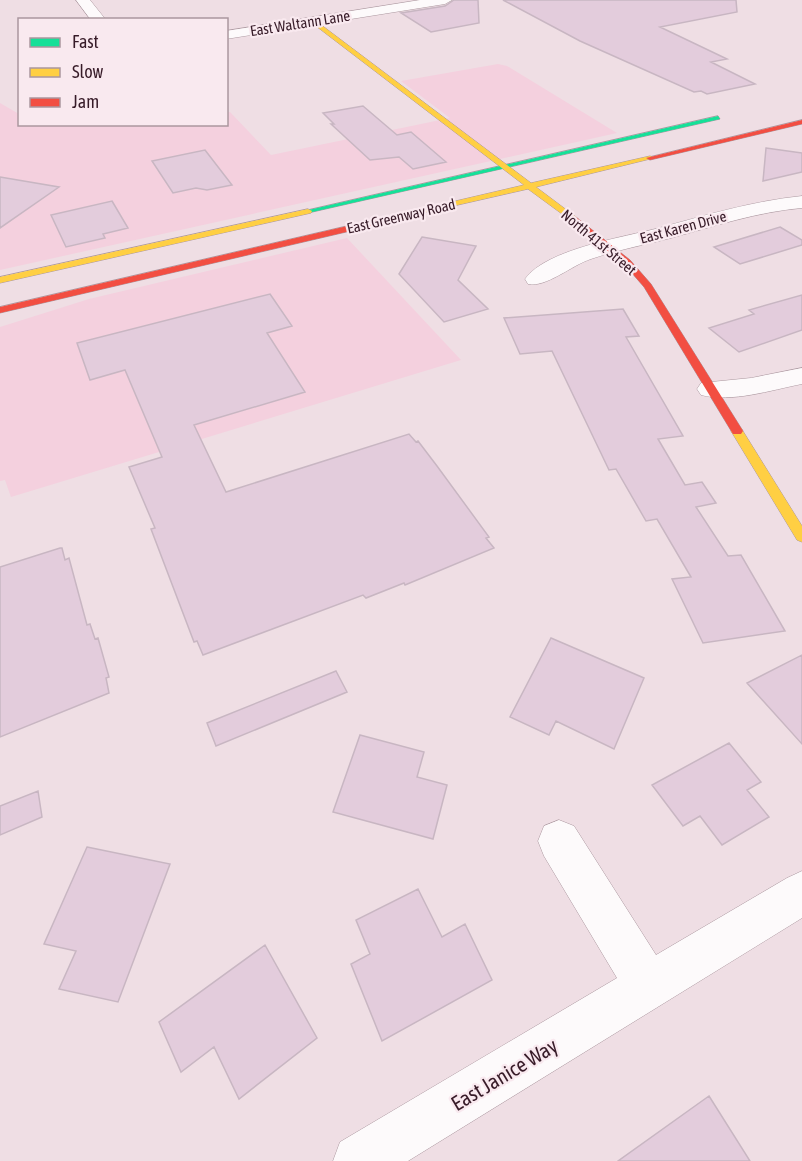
<svg xmlns="http://www.w3.org/2000/svg" width="802" height="1161" viewBox="0 0 802 1161" font-family="'Asap Condensed',sans-serif">
  <style>
    .built { fill: #f4d0de }
    .building { fill: #e3ccdc; stroke: #c8b6c2; stroke-width: 1.5 }
    .lines { fill: none; stroke-linecap: round; stroke-linejoin: round }
    .street-casing { stroke: #ab979f; stroke-width: 1 }
    .fast-casing { stroke: #ab979f; stroke-width: 1 }
    .slow-casing { stroke: #ab979f; stroke-width: 1 }
    .jam-casing { stroke: #ab979f; stroke-width: 1 }
    .street { fill: #fdfafb; fill-rule: evenodd }
    .fast { fill: #16e098; fill-rule: evenodd }
    .slow { fill: #ffcf43; fill-rule: evenodd }
    .jam { fill: #f24e42; fill-rule: evenodd }
    .labels { text-anchor: middle; dominant-baseline: central; stroke-width: 4.5; stroke-linejoin: round; paint-order: stroke }
    .far-street-label { font-size: 15px; fill: #371b28; stroke: #f9e9ef }
    .near-street-label { font-size: 21px; fill: #371b28; stroke: #f9e9ef }
  </style>
  <rect width="100%" height="100%" fill="#efdee4"/>
  <!-- built -->
  <path class="built" d="M498 64 507 66 617 133 0 270V103L19 114 20 124H226L227 112H230L271 155 450 118 401 81Z
    M347 238 461 360 11 497 5 480 0 481V327L89 299Z"/>
  <!-- building -->
  <path class="building" d="M454 0H478L479 23 431 32 401 13 445 6Z
    M503 0H736L737 12 660 27 727 59 711 62 755 84 707 94 701 91 694 92 580 41Z
    M363 106 397 135 411 132 446 162 413 169 399 157 370 160 331 124H334L323 113Z
    M766 148 802 153V172L763 181Z
    M205 150 232 185 207 190 196 188 173 193 152 161Z
    M0 177 59 187 0 228Z
    M112 201 128 228 103 234 105 238 66 247 51 215Z
    M780 227 802 240V245L740 264 714 247Z
    M422 237 476 246 458 280 488 309 444 322 399 274Z
    M270 294 292 326 267 333 305 392 194 425 226 492 409 434 416 442 418 441 437 466 489 537 486 538 494 548 405 585 404 583 366 598 363 595 203 655 197 641 194 642 151 529 155 528 129 467 162 457 125 370 90 380 77 343Z
    M802 295V330L739 352 709 328 754 314 749 310Z
    M623 309 639 336 626 337 683 436 658 439 685 485 702 482 716 503 696 507 728 556 741 555 785 631 703 643 672 579 691 577 657 519 646 521 616 469 609 470 552 351 520 354 504 318Z
    M60 548H62L65 560 69 558 87 625 90 624 95 639 98 638 109 677 106 678 109 693 0 737V567Z
    M551 638 644 678 614 749 556 721 549 735 510 717Z
    M802 655V744L747 683Z
    M336 671 347 692 216 746 207 723Z
    M360 735 424 752 417 777 447 785 433 839 333 812Z
    M729 743 761 782 747 790 769 817 722 845 700 816 683 826 652 785Z
    M38 791 42 817 0 835V806Z
    M87 847 170 864 118 1002 59 989 76 951 44 944Z
    M418 889 442 937 465 924 492 980 382 1041 351 964 370 954 356 920Z
    M265 945 317 1038 239 1099 214 1047 181 1072 159 1022Z
    M709 1096 750 1161H618Z"/>
  <g class="lines">
    <!-- street casing -->
    <g class="street-casing">
      <path id="street" d="M76 0H90L106 20H91Z
        M420 0H452L445 4 226 39V31Z
        M802 196V208C757 212 715 226 671 238 644 245 617 250 591 259 572 265 546 288 528 284L525 279C546 249 625 237 659 228 707 215 753 201 802 196Z
        M802 368V384C771 390 732 403 701 395L697 389 701 383 751 378Z
        M559 820 574 826 656 955 787 878 802 871V918L408 1161H333L340 1142 617 978 544 856 538 841 544 826Z"/>
    </g>
    <!-- fast casing -->
    <g class="fast-casing">
      <path id="fast" d="M718 116 720 119 308 213 304 211Z"/>
    </g>
    <!-- slow casing -->
    <g class="slow-casing">
      <path id="slow" d="M312 21H316L531 183 650 156 654 158 536 187 576 217 577 219 573 222 528 189 383 222V218L524 185 312 23Z
        M308 209 312 211 311 213 0 283V277Z
        M737 427 741 428 802 526V542L797 540 731 431Z"/>
    </g>
    <!-- jam casing -->
    <g class="jam-casing">
      <path id="jam" d="M802 120V124L650 160 646 158Z
        M386 217 389 218V222L0 313V307Z
        M570 217H576L630 260 651 284 743 431 741 434H733L644 287 624 264 570 221Z"/>
    </g>
    <!-- street -->
    <use href="#street" class="street"/>
    <!-- fast -->
    <use href="#fast" class="fast"/>
    <!-- slow -->
    <use href="#slow" class="slow"/>
    <!-- jam -->
    <use href="#jam" class="jam"/>
  </g>
  <g class="labels">
    <!-- far-street labels -->
    <g class="far-street-label">
      <text transform="translate(300 23) rotate(-9)">East Waltann Lane</text>
      <text transform="translate(401 216) rotate(-13)">East Greenway Road</text>
      <text transform="translate(683 227) rotate(-15)">East Karen Drive</text>
      <text transform="translate(599 242) rotate(40)">North 41st Street</text>
    </g>
    <!-- near-street labels -->
    <g class="near-street-label">
      <text transform="translate(504 1074) rotate(-31)">East Janice Way</text>
    </g>
  </g>
  <!-- legend -->
  <rect x="18" y="18" width="210" height="108" fill="#f9e9ef" stroke="#ab979f" stroke-width="1.5"/>
  <rect x="30" y="38" width="30" height="9" fill="#16e098" stroke="#ab979f" stroke-width="1.5"/>
  <text x="72" y="48" font-size="18" fill="#371b28">Fast</text>
  <rect x="30" y="68" width="30" height="9" fill="#ffcf43" stroke="#ab979f" stroke-width="1.5"/>
  <text x="72" y="78" font-size="18" fill="#371b28">Slow</text>
  <rect x="30" y="98" width="30" height="9" fill="#f24e42" stroke="#ab979f" stroke-width="1.5"/>
  <text x="72" y="108" font-size="18" fill="#371b28">Jam</text>
</svg>
